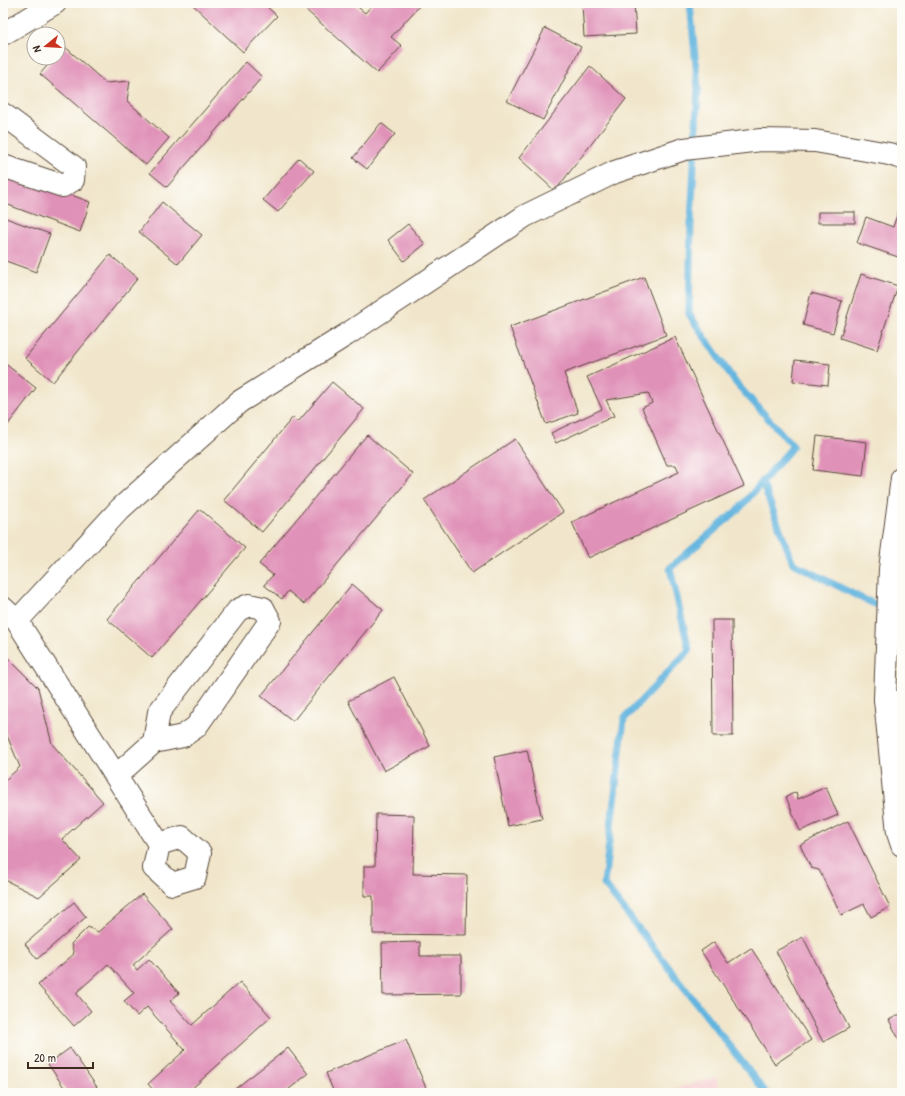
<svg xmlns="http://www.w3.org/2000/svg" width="905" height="1096" viewBox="0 0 905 1096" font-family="'Patrick Hand',sans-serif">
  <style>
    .built { fill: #f7cfd3 }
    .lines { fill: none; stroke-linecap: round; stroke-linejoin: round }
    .stream { stroke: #64b5df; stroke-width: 7 }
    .building { fill: #e091b8 }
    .minor-casing { stroke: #564638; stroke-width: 24 }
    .major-casing { stroke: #564638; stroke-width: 24 }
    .minor { stroke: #fff; stroke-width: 22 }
    .major { stroke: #fff; stroke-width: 22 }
  </style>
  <rect width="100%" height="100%" fill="#fdfcf7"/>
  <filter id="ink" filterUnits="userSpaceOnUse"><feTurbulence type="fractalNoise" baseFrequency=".025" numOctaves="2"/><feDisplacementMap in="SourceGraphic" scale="8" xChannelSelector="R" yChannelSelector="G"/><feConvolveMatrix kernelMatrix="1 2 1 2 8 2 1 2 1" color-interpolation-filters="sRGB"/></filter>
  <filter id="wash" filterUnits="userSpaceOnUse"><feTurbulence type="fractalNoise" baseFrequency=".012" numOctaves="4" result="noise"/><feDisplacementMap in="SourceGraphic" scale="16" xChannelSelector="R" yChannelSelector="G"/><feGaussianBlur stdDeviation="0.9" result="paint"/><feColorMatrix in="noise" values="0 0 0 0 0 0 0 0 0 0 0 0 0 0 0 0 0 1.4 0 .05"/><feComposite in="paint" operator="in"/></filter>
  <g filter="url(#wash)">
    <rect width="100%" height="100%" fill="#f1e6cb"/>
    <!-- built -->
    <path class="built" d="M716 1077 721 1093H659Z"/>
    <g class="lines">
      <!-- stream -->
      <path class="stream" d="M690 3 698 88 691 222 689 314 735 382 793 446 739 509 670 568 689 650 624 719 604 884 766 1093
        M762 482 793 563 863 599 902 615"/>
    </g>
    <g id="blocks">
      <!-- building -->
      <path class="building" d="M191 3H263L277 16 243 52Z
        M312 3H353L365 13 374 3H422L391 37 402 46 377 73 306 10Z
        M582 3H634L636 34 584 37Z
        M545 28 581 47 543 120 507 101Z
        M64 46 106 83 130 81 127 101 169 138 146 165 40 74 54 58H58V53Z
        M246 62 262 77 167 187 150 173Z
        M590 66 626 99 555 191 519 158Z
        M381 123 395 134 367 169 353 158Z
        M299 158 314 171 278 212 263 200Z
        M3 169 90 202 80 232 3 203Z
        M162 202 202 235 178 264 139 232Z
        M899 209 902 210V255L901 258 857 243 866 217 893 227Z
        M818 212H855V223H818Z
        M3 217 50 234 36 272 3 260Z
        M408 224 425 244 404 261 388 240Z
        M110 255 138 278 53 382 25 358Z
        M861 274 898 286 877 350 840 338Z
        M644 277 666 335 564 373 578 413 546 424 510 327Z
        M811 293 842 301 833 333 803 325Z
        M675 337 744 486 588 558 572 522 679 472 676 465H667L642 408 652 403 648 393 606 400 614 416 556 443 551 433 602 409 587 377Z
        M795 360 830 364 828 385 793 381Z
        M3 362 36 388 3 431Z
        M332 382 364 409 262 532 224 500 293 417 298 422Z
        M367 435 413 474 304 604 288 591 282 599 264 585 273 575 259 564Z
        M817 436 867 442 863 476 813 470Z
        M515 439 563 512 472 573 424 500Z
        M200 509 245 548 152 658 107 619Z
        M352 584 383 610 293 721 261 696Z
        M712 620H732L733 736H713Z
        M3 653 38 688 52 744 103 802 62 839 81 860 39 897 5 880 3 882V782L20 767 3 726Z
        M394 677 430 746 384 771 348 701Z
        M527 750 542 819 508 826 494 757Z
        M826 787 838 815 800 831 786 797 796 792 798 799Z
        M376 814 414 815 413 874 467 875 466 935 373 934V896H364V866H375Z
        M848 821 890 907 871 917 864 904 841 915 819 870 811 868 800 845Z
        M142 894 173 929 133 965 137 970 149 959 179 993 170 1001 192 1025 240 982 271 1017 187 1093H156L148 1084 185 1050 147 1007 137 1016 124 1001 134 993 108 964 76 993 91 1011 74 1026 38 985 74 954 71 944 88 927 98 932Z
        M74 902 86 917 37 959 25 944Z
        M803 937 849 1028 823 1042 776 951Z
        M420 942V956H461V994L383 995 382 943Z
        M714 942 728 963 751 948 811 1040 775 1064 701 951Z
        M902 1013V1045L889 1020Z
        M406 1040 426 1088 414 1093H334L326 1073Z
        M70 1048 101 1093H68L48 1064Z
        M288 1048 308 1074 284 1093H233L232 1091Z
        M3 1080 8 1093H3Z"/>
    </g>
  </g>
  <g filter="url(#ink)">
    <use href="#blocks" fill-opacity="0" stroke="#564638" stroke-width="1"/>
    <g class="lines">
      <!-- minor casing -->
      <g class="minor-casing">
        <path id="minor" d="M3 34 55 3
          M3 114 74 167 73 180 63 186 3 166
          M3 608 17 621 159 844
          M17 621 120 509 239 402 346 335 525 216 615 172 684 149 761 140 815 141 889 154 902 158
          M885 699 902 704
          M116 776 154 742 183 736 196 727 270 621 263 608 249 605 238 610 159 712 154 742
          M182 837 200 853 195 877 172 884 154 868 159 844Z"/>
      </g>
      <!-- major casing -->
      <g class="major-casing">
        <path id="major" d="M902 478 890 569 885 699 898 833 902 845"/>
      </g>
      <!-- minor -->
      <use href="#minor" class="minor"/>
      <!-- major -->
      <use href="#major" class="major"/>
    </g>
  </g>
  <!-- margin -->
  <rect width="905" height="1096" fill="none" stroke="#fdfcf7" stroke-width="16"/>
  <!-- north arrow -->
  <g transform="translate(46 46) rotate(252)"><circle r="19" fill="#fdfcf7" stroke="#afa8a0"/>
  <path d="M0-3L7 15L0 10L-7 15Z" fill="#c8321e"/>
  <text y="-6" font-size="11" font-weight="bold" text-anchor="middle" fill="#3b2a1e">N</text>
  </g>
  <!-- scale -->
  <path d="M28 1062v6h65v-6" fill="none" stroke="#3b2a1e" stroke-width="2"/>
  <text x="34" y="1062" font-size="12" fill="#3b2a1e" stroke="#fdfcf7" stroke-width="3" paint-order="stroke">20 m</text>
</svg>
